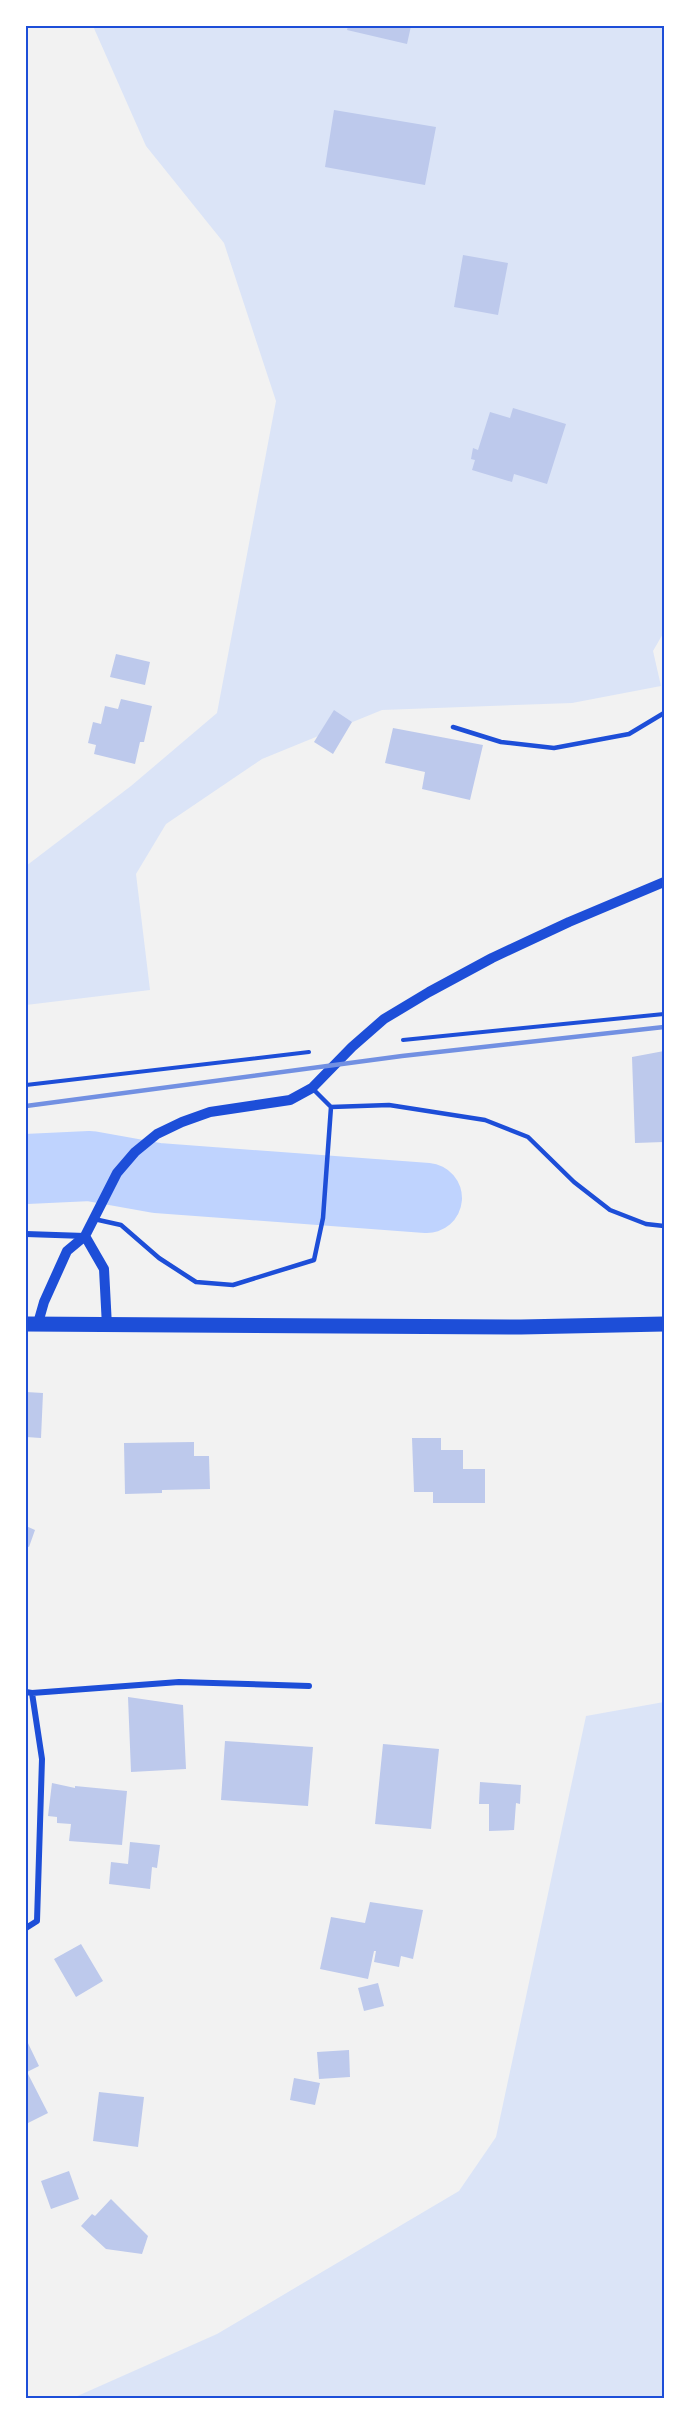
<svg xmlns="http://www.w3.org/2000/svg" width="690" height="2424" viewBox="0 0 690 2424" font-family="Overpass,sans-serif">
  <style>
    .green { fill: #dbe4f7 }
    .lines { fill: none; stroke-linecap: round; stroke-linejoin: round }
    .river { stroke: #bfd3fe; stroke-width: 70 }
    .building { fill: #bdc9ec }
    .path { stroke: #1d4ed8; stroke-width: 4 }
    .service { stroke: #1d4ed8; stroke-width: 4.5 }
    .minor { stroke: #1d4ed8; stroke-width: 6 }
    .tertiary { stroke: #1d4ed8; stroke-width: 10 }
    .primary { stroke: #1d4ed8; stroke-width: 15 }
    .rail { stroke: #7290e2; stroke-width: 4.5 }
    .neatline { fill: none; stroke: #1d4ed8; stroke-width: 2 }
  </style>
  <rect width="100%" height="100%" fill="#f2f2f2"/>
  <!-- green -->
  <path class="green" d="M93 26H664V632L653 651 661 686 572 703 382 710 262 759 166 824 136 874 150 990 26 1005V866L131 786 217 713 276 401 224 243 146 146Z
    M664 1702V2398H73L217 2334 459 2191 496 2137 586 1716Z"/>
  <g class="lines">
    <!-- river -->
    <path class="river" d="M26 1169 90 1166 157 1178 427 1198"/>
  </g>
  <!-- building -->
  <path class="building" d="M348 26H411L407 44 347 30Z
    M334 110 436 127 425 185 325 167Z
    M463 255 508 263 498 315 454 307Z
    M513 408 566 424 547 484 514 474 512 482 472 470 475 460 471 459 473 448 478 450 490 412 510 418Z
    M116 654 150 662 145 685 110 677Z
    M121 699 152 706 144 742H140L135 764 94 754 96 745 88 743 93 722 101 724 105 706 118 709Z
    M334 710 352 722 333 754 314 742Z
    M393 728 483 745 470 800 422 789 425 772 385 763Z
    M664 1051V1142L635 1143 632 1057Z
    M26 1392 43 1393 41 1438 26 1437Z
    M412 1438H441V1450H463V1469H485V1503H433V1492H414Z
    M194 1442V1456H209L210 1489 162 1490V1493L125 1494 124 1443Z
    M26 1526 35 1530 29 1547 26 1546Z
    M128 1697 183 1705 186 1769 131 1772Z
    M225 1741 313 1747 308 1806 221 1800Z
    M383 1744 439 1749 431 1829 375 1824Z
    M480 1782 521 1785 520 1804 516 1803 514 1830 489 1831V1804H479Z
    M52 1783 75 1788V1786L127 1791 122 1845 69 1841 71 1824 57 1823V1817L48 1816Z
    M130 1842 160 1845 157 1868 152 1867 150 1889 109 1884 111 1862 128 1864Z
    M370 1902 423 1910 413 1959 401 1956 399 1967 374 1962 376 1951H374L368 1979 320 1969 331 1917 365 1923Z
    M81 1944 103 1981 76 1997 54 1959Z
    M378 1983 384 2006 364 2011 358 1988Z
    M26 2039 39 2066 27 2072 48 2113 26 2124Z
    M349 2050 350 2077 319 2079 317 2052Z
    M294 2078 320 2083 315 2105 290 2100Z
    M99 2092 144 2097 138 2147 93 2141Z
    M69 2171 79 2199 51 2209 41 2181Z
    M111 2199 148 2236 142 2254 106 2249 81 2226 92 2214 95 2216Z"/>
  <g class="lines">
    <!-- path -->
    <path class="path" d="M403 1040 664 1014
      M26 1085 309 1052"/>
    <!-- service -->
    <path class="service" d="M453 727 501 742 554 748 629 734 664 713
      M312 1088 331 1107 389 1105 485 1120 528 1137 574 1182 610 1210 646 1224 664 1226
      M94 1219 121 1225 159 1258 196 1282 233 1285 314 1260 323 1218 331 1107"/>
    <!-- minor -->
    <path class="minor" d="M26 1234 85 1236
      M26 1692 32 1693 42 1759 37 1921 26 1928
      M32 1693 179 1682 309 1686"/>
    <!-- tertiary -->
    <path class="tertiary" d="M85 1236 104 1269 107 1326
      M38 1323 44 1302 67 1251 85 1236 117 1173 135 1152 157 1134 182 1122 210 1112 290 1100 312 1088 352 1047 384 1019 429 992 492 958 569 922 664 882"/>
    <!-- primary -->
    <path class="primary" d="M26 1324 521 1327 664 1324"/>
    <!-- rail -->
    <path class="rail" d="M26 1106 402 1056 664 1027"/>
  </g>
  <!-- border -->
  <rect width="690" height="2424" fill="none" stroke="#ffffff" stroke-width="54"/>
  <rect x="27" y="27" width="636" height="2370" class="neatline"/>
</svg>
